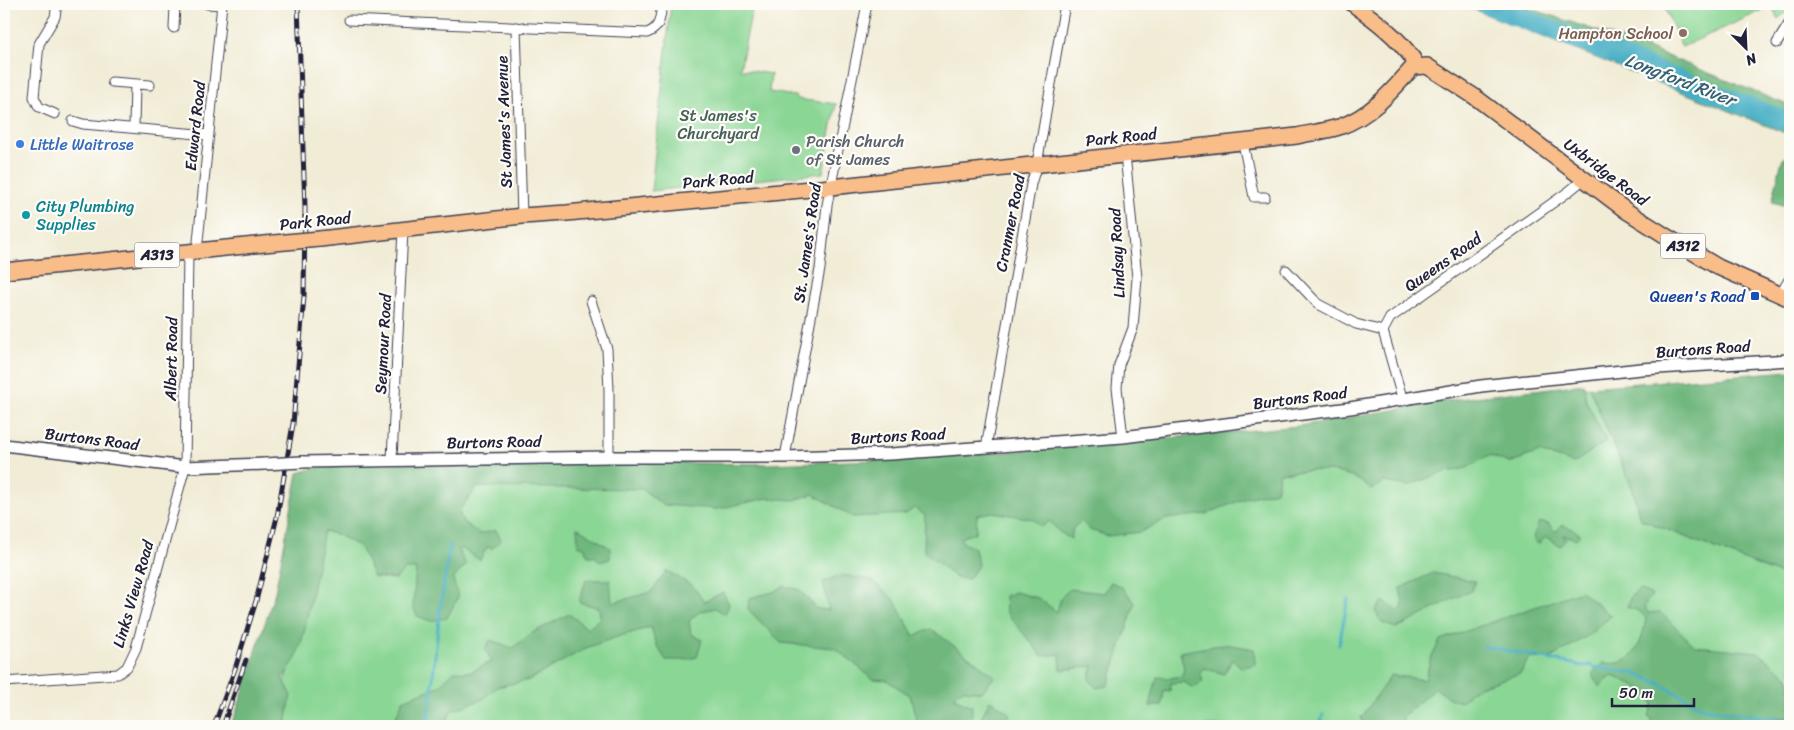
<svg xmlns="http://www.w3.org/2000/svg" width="1794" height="730" viewBox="0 0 1794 730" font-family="Sriracha,sans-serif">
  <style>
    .green { fill: #8ad694; stroke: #567c68 }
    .forest { fill: #6fb77e; stroke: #486c5c }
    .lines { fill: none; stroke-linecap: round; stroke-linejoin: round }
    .stream { stroke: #46afc5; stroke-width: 3 }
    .river { stroke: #46afc5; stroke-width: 20 }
    .minor-casing { stroke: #414052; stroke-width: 11 }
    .tertiary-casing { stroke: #414052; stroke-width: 14 }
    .primary-casing { stroke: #414052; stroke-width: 18 }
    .minor { stroke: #fff; stroke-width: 9 }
    .tertiary { stroke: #fff; stroke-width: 11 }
    .primary { stroke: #f8bd89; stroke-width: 15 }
    .rail-casing { stroke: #22223b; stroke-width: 5 }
    .rail { stroke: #fdfcf7; stroke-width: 3; stroke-dasharray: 9; stroke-linecap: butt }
    .tertiary-bridge-casing { stroke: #414052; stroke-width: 14; stroke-linecap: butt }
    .primary-bridge-casing { stroke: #414052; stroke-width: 18; stroke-linecap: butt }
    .tertiary-bridge { stroke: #fff; stroke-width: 11 }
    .primary-bridge { stroke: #f8bd89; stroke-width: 15 }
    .education-dot { fill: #8d6e63; stroke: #fdfcf7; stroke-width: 2 }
    .shop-dot { fill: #3f7fe0; stroke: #fdfcf7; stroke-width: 2 }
    .worship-dot { fill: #6b7280; stroke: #fdfcf7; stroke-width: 2 }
    .culture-dot { fill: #0f9aa8; stroke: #fdfcf7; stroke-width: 2 }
    .transit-dot { fill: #1a4fb4; stroke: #fdfcf7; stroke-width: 2 }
    .labels { text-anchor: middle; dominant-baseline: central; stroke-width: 4.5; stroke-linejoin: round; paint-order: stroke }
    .shield { fill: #fdfcf7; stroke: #646373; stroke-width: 1 }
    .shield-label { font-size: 15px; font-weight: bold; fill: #22223b }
    .education-label { font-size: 16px; fill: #785e54; stroke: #fdfcf7; text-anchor: end }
    .park-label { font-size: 16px; fill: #46615a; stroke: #fdfcf7 }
    .street-label { font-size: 16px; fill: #22223b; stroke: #fdfcf7 }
    .worship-label { font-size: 16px; fill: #5b616d; stroke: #fdfcf7; text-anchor: start }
    .shop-label { font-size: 16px; fill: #366cbe; stroke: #fdfcf7; text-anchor: start }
    .culture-label { font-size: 16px; fill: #0d838f; stroke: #fdfcf7; text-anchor: start }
    .transit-label { font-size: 16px; fill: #164399; stroke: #fdfcf7; text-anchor: end }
    .water-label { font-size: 18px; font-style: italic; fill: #326179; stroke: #fdfcf7 }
  </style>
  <rect width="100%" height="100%" fill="#fdfcf7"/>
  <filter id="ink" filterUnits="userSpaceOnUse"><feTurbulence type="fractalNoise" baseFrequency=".02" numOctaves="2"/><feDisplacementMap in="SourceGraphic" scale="10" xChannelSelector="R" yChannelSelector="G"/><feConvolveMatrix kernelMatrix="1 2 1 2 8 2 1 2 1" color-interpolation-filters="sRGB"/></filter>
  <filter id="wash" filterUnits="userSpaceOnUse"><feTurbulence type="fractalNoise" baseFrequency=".0096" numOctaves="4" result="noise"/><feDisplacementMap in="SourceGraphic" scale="20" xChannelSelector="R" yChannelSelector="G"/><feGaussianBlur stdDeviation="1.12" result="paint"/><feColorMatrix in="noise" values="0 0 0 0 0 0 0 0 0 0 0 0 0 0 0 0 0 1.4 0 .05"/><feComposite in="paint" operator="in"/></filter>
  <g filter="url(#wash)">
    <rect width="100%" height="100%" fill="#f1ecd6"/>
    <!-- green -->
    <path class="green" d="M671 4H753L740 69 771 74 769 92 795 96 797 99 836 104 823 173 651 191Z
      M1663 4H1758L1761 11 1682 47Z
      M1771 4H1790V9L1778 19Z
      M1589 387 1633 490 1640 519 1790 578V726H276L326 479 884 476 1310 434Z"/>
    <!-- forest -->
    <path class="forest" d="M1460 4H1517L1645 47 1790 106 1784 125 1790 127V135Z
      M1790 153V218L1788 217 1790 207 1772 202 1782 160Z
      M1790 371V578L1640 519 1633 490 1589 387Z
      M1584 384 1586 401 1606 441 1574 463 1539 452 1509 463 1489 455 1467 468 1441 473 1408 486 1384 482 1371 490C1346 465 1311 470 1280 473L1276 491 1246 498 1206 514 1166 519 1140 532 1108 536 1090 530 1081 521 1073 528 1071 539 1059 532 1050 521 1041 527 1033 519 992 512 977 515 976 532 960 538 965 544 975 548 978 565 969 579 956 578 924 551 925 515 914 508 906 514 853 517 813 494 795 500 768 498 717 509 663 505 642 489 477 487 459 511 463 522 480 534 496 530 501 540 493 548 487 547 480 560 461 548 458 550 466 565 453 579 458 597 447 618 430 621 417 616 413 607 416 569H405L396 579 374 577 360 547 338 535 324 531 304 633 296 658 283 678 291 694 286 726H230L236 713 275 592 298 473 315 468 357 464 521 461 769 464 908 459 1049 449 1299 426 1459 399Z
      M1539 522 1549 524 1555 532 1562 525 1573 529 1580 535 1576 539 1563 535 1566 540 1560 546 1546 537 1538 544 1533 537Z
      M577 527 610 548V559L600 562 595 556H588L584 547 578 545Z
      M667 571 693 586 704 602 723 592 729 605 725 614 715 608 699 612 689 621 691 634 702 640 697 657 683 660H666L657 646 651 627 617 637 586 648 529 680 497 687 483 699 451 711 445 726H392L403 700 439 686 454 671 471 672 492 661 485 649 490 640 513 648 530 634 569 614 588 629 600 618 599 608 579 602 586 580H610L612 603 651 592Z
      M1433 573 1475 581 1472 591C1445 600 1423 617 1396 628L1382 623 1375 611 1383 601 1400 612 1403 605 1400 588Z
      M841 575 872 580 894 600 914 636 931 629 995 676 982 692 964 690 955 694 956 699 972 706V718L968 726H918L910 695 886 680 873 679 835 648 781 643 748 609 749 598 773 592 784 586 800 590 817 609 829 610 823 582Z
      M1111 582 1122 587 1135 603 1108 686 1096 688 1089 679 1093 666 1061 670 1060 654 1042 656 1006 612 1005 596 1015 592 1038 598 1057 612 1061 597 1070 589 1104 593Z
      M1640 589 1652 595 1644 606 1648 613 1660 612 1695 646 1758 652 1790 678V718L1775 717 1771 726H1655L1649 716 1653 704C1645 687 1628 682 1612 676L1599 687 1592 674 1602 663C1607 663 1613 664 1618 663 1639 658 1643 635 1646 618L1639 611 1627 607 1631 596Z
      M1581 591 1611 616 1589 635 1549 659 1529 658 1521 673 1474 689 1461 702 1449 698 1435 688 1402 717 1404 722 1398 726H1363L1361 718 1391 675 1425 680 1430 661 1440 640Z
      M1225 644 1254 649 1255 664 1242 668 1232 660 1224 674 1204 668 1200 672 1203 682 1193 688 1184 682 1171 683 1170 691 1164 690 1162 706H1150L1157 677 1170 678 1182 676 1184 668 1180 652Z
      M990 700 1010 713 1005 726H993L980 720Z"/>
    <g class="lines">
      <!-- stream -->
      <path class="stream" d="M1339 645 1348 599
        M1484 646 1583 666 1591 665 1594 667 1634 673 1660 684 1703 708 1783 720 1790 719
        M426 726 430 706 439 617 450 544
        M1320 726 1323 715"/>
      <!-- river -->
      <path class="river" d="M1486 4 1790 123"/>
    </g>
  </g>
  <g filter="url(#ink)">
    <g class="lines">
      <!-- minor casing -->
      <g class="minor-casing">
        <path id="minor" d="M207 4 222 5
          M349 20 647 33C661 28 660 17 662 4
          M516 27 522 216
          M174 28 175 4
          M1777 43 1790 22
          M112 82 150 85
          M55 114 39 107 34 97 39 44 55 17 57 4
          M73 121 83 124 209 135
          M134 127 135 84
          M1243 143 1254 197H1265
          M197 251 222 4
          M1286 270 1318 304 1356 324 1383 331
          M1780 295 1790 278
          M591 301 607 349 609 390V457
          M1403 401 1383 331 1390 318 1568 192 1584 179
          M1123 437 1117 388 1119 365 1133 328 1137 278 1125 154
          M986 448 1031 184 1037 164 1065 4
          M785 457 820 269 827 205 867 4
          M392 459 403 230
          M4 682 118 674 127 667 136 648 185 467 188 252"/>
      </g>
      <!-- tertiary casing -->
      <g class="tertiary-casing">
        <path id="tertiary" d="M4 445 185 467 265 464
          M302 462 609 457H785L891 454 1123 437 1350 408 1481 386 1641 369 1790 360"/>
      </g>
      <!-- primary casing -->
      <g class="primary-casing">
        <path id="primary" d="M1353 4C1375 20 1397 36 1413 59
          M1413 67 1427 66 1475 97 1628 212 1669 238 1718 267 1790 299
          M320 239 522 216 567 213 831 187 1297 136C1311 133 1325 131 1339 127 1371 116 1392 91 1413 67
          M4 271 274 243"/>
      </g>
      <!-- minor -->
      <use href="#minor" class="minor"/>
      <!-- tertiary -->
      <use href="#tertiary" class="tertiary"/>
      <!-- primary -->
      <use href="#primary" class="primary"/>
      <!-- rail casing -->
      <g class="rail-casing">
        <path id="rail" d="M214 726 235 669 256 601 277 517 293 424 304 296 305 208 298 4
          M223 726 246 660"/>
      </g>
      <!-- rail -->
      <use href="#rail" class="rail"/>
      <!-- tertiary-bridge casing -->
      <g class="tertiary-bridge-casing">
        <path id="tertiary-bridge" d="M265 464 302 462"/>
      </g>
      <!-- primary-bridge casing -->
      <g class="primary-bridge-casing">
        <path id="primary-bridge" d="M274 243 320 239"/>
      </g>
      <!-- tertiary-bridge -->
      <use href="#tertiary-bridge" class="tertiary-bridge"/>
      <!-- primary-bridge -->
      <use href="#primary-bridge" class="primary-bridge"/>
    </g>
  </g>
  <!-- markers -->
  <circle class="education-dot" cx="1683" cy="33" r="5"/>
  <circle class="shop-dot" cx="20" cy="144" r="5"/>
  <circle class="worship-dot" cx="796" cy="150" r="5"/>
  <circle class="culture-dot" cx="26" cy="215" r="5"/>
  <rect class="transit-dot" x="1750" y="291" width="10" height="10" rx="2.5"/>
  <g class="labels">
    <!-- shield labels -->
    <g class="shield">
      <rect x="1660.5" y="233.5" width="45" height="25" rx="4"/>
      <rect x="134.5" y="242.5" width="45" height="25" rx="4"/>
    </g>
    <g class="shield-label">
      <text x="1683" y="246">A312</text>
      <text x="157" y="255">A313</text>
    </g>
    <!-- education labels -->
    <g class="education-label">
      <text x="1673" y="33">Hampton School</text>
    </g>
    <!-- park labels -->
    <g class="park-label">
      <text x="718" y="115">St James's<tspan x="718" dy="18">Churchyard</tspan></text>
    </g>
    <!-- street labels -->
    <g class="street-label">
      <text transform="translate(504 122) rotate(-92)">St James's Avenue</text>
      <text transform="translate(195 126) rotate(-84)">Edward Road</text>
      <text transform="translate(1121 137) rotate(-6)">Park Road</text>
      <text transform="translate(1606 172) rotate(37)">Uxbridge Road</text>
      <text transform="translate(718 180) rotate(-5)">Park Road</text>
      <text transform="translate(315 221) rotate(-6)">Park Road</text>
      <text transform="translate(1010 223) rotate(-79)">Cranmer Road</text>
      <text transform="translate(807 243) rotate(-82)">St. James's Road</text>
      <text transform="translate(1117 253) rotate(-93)">Lindsay Road</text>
      <text transform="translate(1443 262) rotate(-35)">Queens Road</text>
      <text transform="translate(383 344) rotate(-87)">Seymour Road</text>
      <text transform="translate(1703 349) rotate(-4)">Burtons Road</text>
      <text transform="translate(171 359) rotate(-89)">Albert Road</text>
      <text transform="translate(1300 398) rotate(-7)">Burtons Road</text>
      <text transform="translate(898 436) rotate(-3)">Burtons Road</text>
      <text transform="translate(92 439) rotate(7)">Burtons Road</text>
      <text transform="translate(494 442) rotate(-1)">Burtons Road</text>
      <text transform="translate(133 594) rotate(-74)">Links View Road</text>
    </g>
    <!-- worship labels -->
    <g class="worship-label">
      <text x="806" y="141">Parish Church<tspan x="806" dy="18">of St James</tspan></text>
    </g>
    <!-- shop labels -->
    <g class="shop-label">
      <text x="30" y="144">Little Waitrose</text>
    </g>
    <!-- culture labels -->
    <g class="culture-label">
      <text x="36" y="206">City Plumbing<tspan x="36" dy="18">Supplies</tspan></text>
    </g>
    <!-- transit labels -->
    <g class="transit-label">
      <text x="1745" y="296">Queen's Road</text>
    </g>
    <!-- water labels -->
    <g class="water-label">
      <text transform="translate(1680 80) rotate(21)">Longford River</text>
    </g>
  </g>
  <!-- margin -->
  <rect width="1794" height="730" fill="none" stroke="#fdfcf7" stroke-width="20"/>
  <!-- north arrow -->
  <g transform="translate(1746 48) rotate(156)" stroke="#fdfcf7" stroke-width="4" paint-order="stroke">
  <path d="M0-4L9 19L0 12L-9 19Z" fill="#22223b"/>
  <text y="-8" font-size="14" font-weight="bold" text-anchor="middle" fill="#22223b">N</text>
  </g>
  <!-- scale -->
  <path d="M1612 698v8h82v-8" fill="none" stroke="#22223b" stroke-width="2.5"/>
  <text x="1619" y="698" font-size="15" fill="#22223b" stroke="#fdfcf7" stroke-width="4" paint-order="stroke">50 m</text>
</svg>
